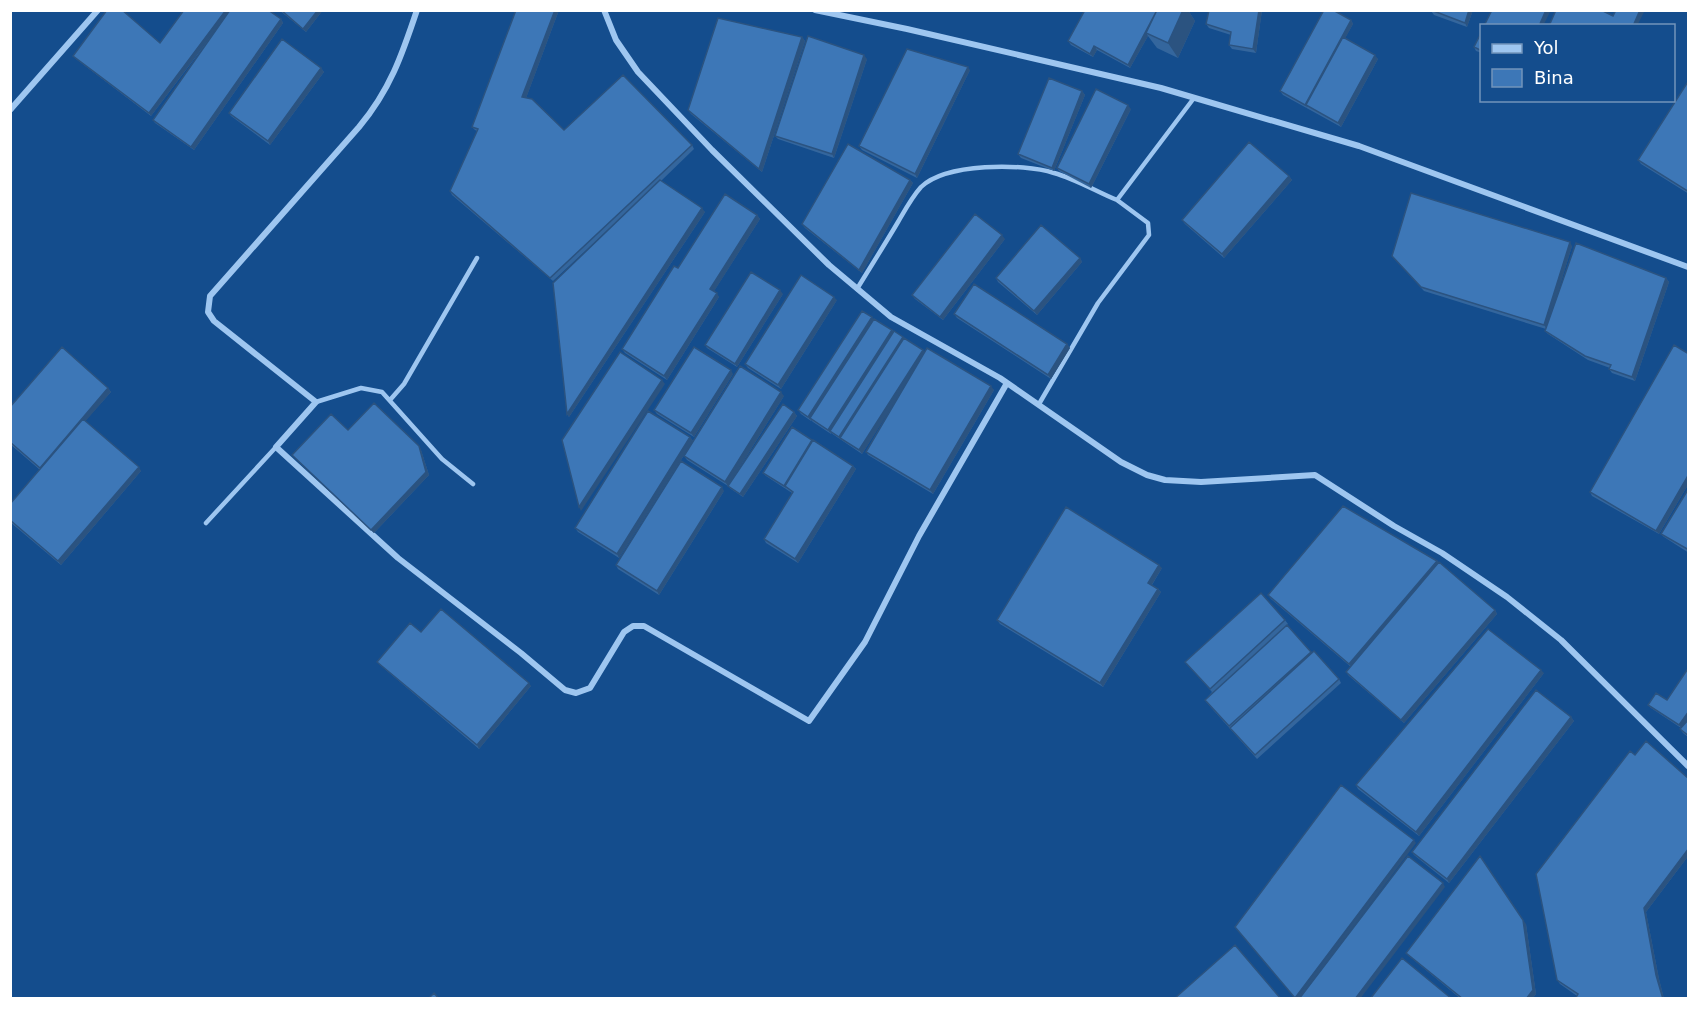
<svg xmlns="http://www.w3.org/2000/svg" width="1699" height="1009" viewBox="0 0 1699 1009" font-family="'DejaVu Sans',sans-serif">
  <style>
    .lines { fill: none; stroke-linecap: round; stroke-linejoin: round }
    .lane { stroke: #9ec6f0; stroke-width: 4.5 }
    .street { stroke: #9ec6f0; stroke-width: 6 }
    .wall { fill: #34669d }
    .shaded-wall { fill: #2b5380 }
    .building { fill: #3d77b7; stroke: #2b5380; stroke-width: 1.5 }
  </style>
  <rect width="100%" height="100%" fill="#144d8d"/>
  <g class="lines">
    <!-- lane -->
    <path class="lane" d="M857 289C871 266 885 244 898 222 905 210 912 197 921 187 946 163 1022 163 1054 173 1076 179 1097 192 1117 200
      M390 400 404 384 477 258
      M316 402 361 388 382 392 442 459 473 484
      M1039 404 1098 303 1149 235 1148 223 1117 200 1194 98
      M206 523 276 447"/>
    <!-- street -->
    <path class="street" d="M417 10C402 55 390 90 359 127L210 296 208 312 214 321 316 402 276 447 398 558 521 653 565 690 576 693 590 688 624 632 633 626H644L809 721 865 642 919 536 1007 383
      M604 10 616 40 638 72 712 150 829 265 891 317 1000 378 1121 462 1147 475 1165 480 1201 482 1315 475 1394 526 1442 553 1507 597 1561 640 1688 766
      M815 10 907 29 1161 88 1359 146 1688 267
      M10 110 98 10"/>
  </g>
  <!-- wall -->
  <path class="wall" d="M279 10H323L306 32Z
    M516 10H559L526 98 564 130 692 145 694 149 661 181 705 212 569 417 567 414 628 211 553 281 452 195 450 191 477 131 475 130 472 127Z
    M1085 10H1188L1195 21 1178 58 1157 48 1148 36 1130 68 1097 50 1093 57 1071 45 1068 41Z
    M1262 10 1256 53 1232 49 1229 45 1231 35 1209 28 1206 24Z
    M1473 10 1467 27 1434 15 1431 11Z
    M281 19 283 23 194 150 155 123 153 120 208 41 151 116 76 59 73 56 160 43Z
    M1351 20 1353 24 1345 38 1378 59 1341 127 1283 95 1280 91Z
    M1482 31V53L1476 51 1474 47Z
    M802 37 805 41 762 172 691 114 688 110Z
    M867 59 834 158 778 139 775 136Z
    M321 68 324 72 270 145 231 116 229 113Z
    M970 70 917 178 862 150 859 146Z
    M1689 80V194L1641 164 1638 160Z
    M1082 91 1085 95 1054 171 1021 158 1018 154Z
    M1131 109 1091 188 1059 171 1057 168Z
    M1289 176 1292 180 1224 258 1185 224 1182 220Z
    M910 180 913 183 862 273 805 228 802 224Z
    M757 215 760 219 714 291 719 297 667 380 625 353 622 349Z
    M1005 239 943 320 915 299 912 295Z
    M1572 246 1552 311 1666 278 1669 282 1635 381 1612 373 1609 369 1610 368 1588 360 1548 334 1545 331 1546 329 1424 291 1392 256Z
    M1080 258 1082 262 1037 315 998 282 996 278Z
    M783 294 737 367 707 348 705 345Z
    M837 300 781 389 748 368 745 364Z
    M954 314 1067 344 1070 348 1051 379 957 318Z
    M874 319 892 330 924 352 994 390 933 494 868 455 866 452 895 401 862 454 831 433V434L813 422 811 420V421L801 414 798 410Z
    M1689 354V483L1659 534 1592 496 1590 492Z
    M733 374 694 437 657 414 654 410Z
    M108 388 111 392 85 421 141 471 61 565 10 522V504L40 470 10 444V407Z
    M784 396 728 486 687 460 684 456Z
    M794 412 797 416 743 497 731 489 728 486Z
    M348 430 421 450 429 475 374 533 295 458 292 455Z
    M690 437 693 441 619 558 578 532 575 528Z
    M812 440 853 466 856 469 798 563 766 543 764 539 792 493 766 476 763 473Z
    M1689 488V553L1664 537 1661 534Z
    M724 491 659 595 618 569 616 565Z
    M1437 561 1495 610 1497 614 1404 723 1349 676 1346 672 1351 667 1271 599 1268 595Z
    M1162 568 1152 585 1158 589 1161 592 1103 687 1000 624 997 620Z
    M1285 620 1288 624 1287 625 1312 653 1339 679 1341 683 1257 759 1207 703 1205 700 1212 692 1185 662Z
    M421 632 531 686 479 749 380 665 377 662Z
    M1689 667V738L1683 733 1680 729 1681 728 1651 708 1648 705 1667 700Z
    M1544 673 1419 836 1358 789 1356 785Z
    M1571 717 1574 721 1449 883 1414 855 1412 852Z
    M1635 755 1689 779V855L1646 912 1659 979 1664 999H1575L1577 996 1560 984 1557 980Z
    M1526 924 1536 994 1532 999H1461L1409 956 1406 953Z"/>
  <!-- shaded-wall -->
  <path class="shaded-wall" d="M226 10H231L151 116 149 113Z
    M318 10H323L306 32 303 29Z
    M555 10H559L525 101 522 97Z
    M1157 10 1146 33 1148 36 1130 68 1128 65Z
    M1183 10H1188L1195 21 1178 58 1168 43Z
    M1259 10H1262L1256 53 1253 49Z
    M1469 10H1473L1467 27 1465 23Z
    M1546 10H1551L1543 26H1539Z
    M1640 10H1645L1637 26H1633Z
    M281 19 283 23 194 150 191 147Z
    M1351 20 1353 24 1308 107 1306 105 1307 108 1305 105Z
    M802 37 805 41 762 172 759 169Z
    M1094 46 1097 50 1093 57 1090 54Z
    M864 55 867 59 834 158 832 154Z
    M1375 55 1378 59 1341 127 1338 123Z
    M968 67 970 70 917 178 915 174Z
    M321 68 324 72 270 145 268 141Z
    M1082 91 1085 95 1054 171 1052 168Z
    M1128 105 1131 109 1091 188 1089 184Z
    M1289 176 1292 180 1224 258 1222 254Z
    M910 180 913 183 862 273 859 270Z
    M702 208 705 212 569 417 567 414Z
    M757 215 760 219 713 293 710 289Z
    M1002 235 1005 239 943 320 940 317Z
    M1570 242 1572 246 1547 329 1544 325Z
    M1080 258 1082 262 1037 315 1034 311Z
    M1666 278 1669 282 1635 381 1632 377Z
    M780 290 783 294 737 367 735 364Z
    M717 293 719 297 667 380 664 376Z
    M834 297 837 300 781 389 778 385Z
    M872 317 875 321 810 418 811 421 808 417Z
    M892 330 895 334 830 431 831 434 828 430Z
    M903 337 906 341 840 438 842 441 839 437Z
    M1067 344 1070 348 1051 379 1048 375Z
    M923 350 926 354 862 454 859 450Z
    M731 370 733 374 694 437 691 433Z
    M662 380 665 384 581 511 579 507Z
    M991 386 994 390 933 494 930 490Z
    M108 388 111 392 42 471 40 468Z
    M781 392 784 396 728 486 725 482Z
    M794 412 797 416 743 497 740 494Z
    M690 437 693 441 619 558 617 554Z
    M812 440 815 443 785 486 786 489 784 486Z
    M419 446 421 450 429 475 374 533 371 530Z
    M853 466 856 469 798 563 795 559Z
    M139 467 141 471 61 565 58 561Z
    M1689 474V483L1659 534 1656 531Z
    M722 487 724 491 659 595 657 591Z
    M1437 561 1440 564 1352 668 1349 664Z
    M1159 565 1162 568 1151 586 1148 583Z
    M1158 589 1161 592 1103 687 1100 683Z
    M1495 610 1497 614 1404 723 1401 720Z
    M1541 670 1544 673 1419 836 1416 832Z
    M529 683 531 686 479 749 477 745Z
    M1689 711V719L1682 729 1679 725Z
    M1571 717 1574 721 1449 883 1447 879Z
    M1414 840 1416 843 1300 999H1295Z
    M1689 848V855L1646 912 1659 979 1664 999H1663L1656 975 1644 908Z
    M1480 856 1526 924 1536 994 1532 999H1526Z
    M1443 883 1445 887 1360 999H1355Z"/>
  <!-- building -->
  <path class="building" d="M107 10H122L160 43 184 10H226L149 113 73 56Z
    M230 10H268L281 19 191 147 153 120Z
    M281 10H318L303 29Z
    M516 10H555L522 97 532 99 564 130 623 75 692 145 550 278 450 191 478 129 472 127Z
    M1085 10H1157L1128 65 1094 46 1090 54 1068 41Z
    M1157 10H1183L1168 43 1146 33Z
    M1209 10H1259L1253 49 1229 45 1231 32 1206 24Z
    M1324 10H1333L1351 20 1305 105 1280 91Z
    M1431 10H1469L1465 23Z
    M1492 10H1546L1539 26H1484Z
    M1556 10H1601L1613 16 1616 10H1640L1633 26H1549Z
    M718 18 802 37 759 169 688 110Z
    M1482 31V51L1474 47Z
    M808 36 864 55 832 154 775 136Z
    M1343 37 1375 55 1338 123 1306 105Z
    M282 39 321 68 268 141 229 113Z
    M907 49 968 67 915 174 859 146Z
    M1049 78 1082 91 1052 168 1018 154Z
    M1689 80V192L1638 160Z
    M1096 89 1128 105 1089 184 1057 168Z
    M1249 142 1289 176 1222 254 1182 220Z
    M848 144 910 180 859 270 802 224Z
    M660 180 702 208 567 414 553 283Z
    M1411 193 1570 242 1544 325 1421 287 1392 256Z
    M725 194 757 215 710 289 717 293 664 376 622 349 674 266 678 268Z
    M975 214 1002 235 940 317 912 295Z
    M1041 225 1080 258 1034 311 996 278Z
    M1576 243 1666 278 1632 377 1609 369 1611 365 1585 356 1545 331Z
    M751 272 780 290 735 364 705 345Z
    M801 275 834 297 778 385 745 364Z
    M974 284 1067 344 1048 375 954 314Z
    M862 311 872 317 808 417 798 410Z
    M874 319 892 330 828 430 810 418Z
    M894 331 903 337 839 437 830 431Z
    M904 338 923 350 859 450 840 438Z
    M1674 345 1689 354V474L1656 531 1590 492Z
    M62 347 108 388 40 468 10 442V407Z
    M694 347 731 370 691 433 654 410Z
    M927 348 991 386 930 490 866 452Z
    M620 352 662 380 579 507 562 440Z
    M740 366 781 392 725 482 684 456Z
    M374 403 419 446 426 472 371 530 292 455 331 414 348 430Z
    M783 404 794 412 740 494 728 486Z
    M648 411 690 437 617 554 575 528Z
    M83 419 139 467 58 561 10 520V504Z
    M792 427 812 440 784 486 763 473Z
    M813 440 853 466 795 559 764 539 793 492 785 486Z
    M681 461 722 487 657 591 616 565Z
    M1689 488V550L1661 534Z
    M1343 506 1437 561 1349 664 1268 595Z
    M1066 507 1159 565 1148 583 1158 589 1100 683 997 620Z
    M1439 562 1495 610 1401 720 1346 672Z
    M1261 593 1285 620 1210 689 1185 662Z
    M441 609 529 683 477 745 377 662 410 623 421 632Z
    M1287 625 1311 652 1229 726 1205 700Z
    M1488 629 1541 670 1416 832 1356 785Z
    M1314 651 1339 679 1255 755 1230 728Z
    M1689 667V711L1679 725 1648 705 1656 693 1667 700Z
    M1536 690 1571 717 1447 879 1412 852Z
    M1689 719V736L1680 729Z
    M1646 741 1689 779V848L1644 908 1656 975 1663 999H1575L1578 994 1557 980 1536 874 1630 751 1635 755Z
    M1341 785 1414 840 1295 998 1235 927Z
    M1408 856 1443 883 1355 999H1299Z
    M1480 856 1523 920 1533 990 1526 999H1463L1406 953Z
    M1235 945 1281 999H1174Z
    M1402 958 1452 999H1370Z
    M434 993 439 999H428Z"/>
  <!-- border -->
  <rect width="1699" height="1009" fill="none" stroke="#ffffff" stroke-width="24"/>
  <!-- legend -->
  <rect x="1480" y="24" width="195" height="78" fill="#144d8d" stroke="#7294bb" stroke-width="1.5"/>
  <rect x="1492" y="44" width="30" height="9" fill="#9ec6f0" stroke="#7294bb" stroke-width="1.5"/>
  <text x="1534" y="54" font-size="18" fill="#ffffff">Yol</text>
  <rect x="1492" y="69" width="30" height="18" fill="#3d77b7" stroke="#7294bb" stroke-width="1.5"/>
  <text x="1534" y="84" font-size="18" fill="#ffffff">Bina</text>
</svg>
